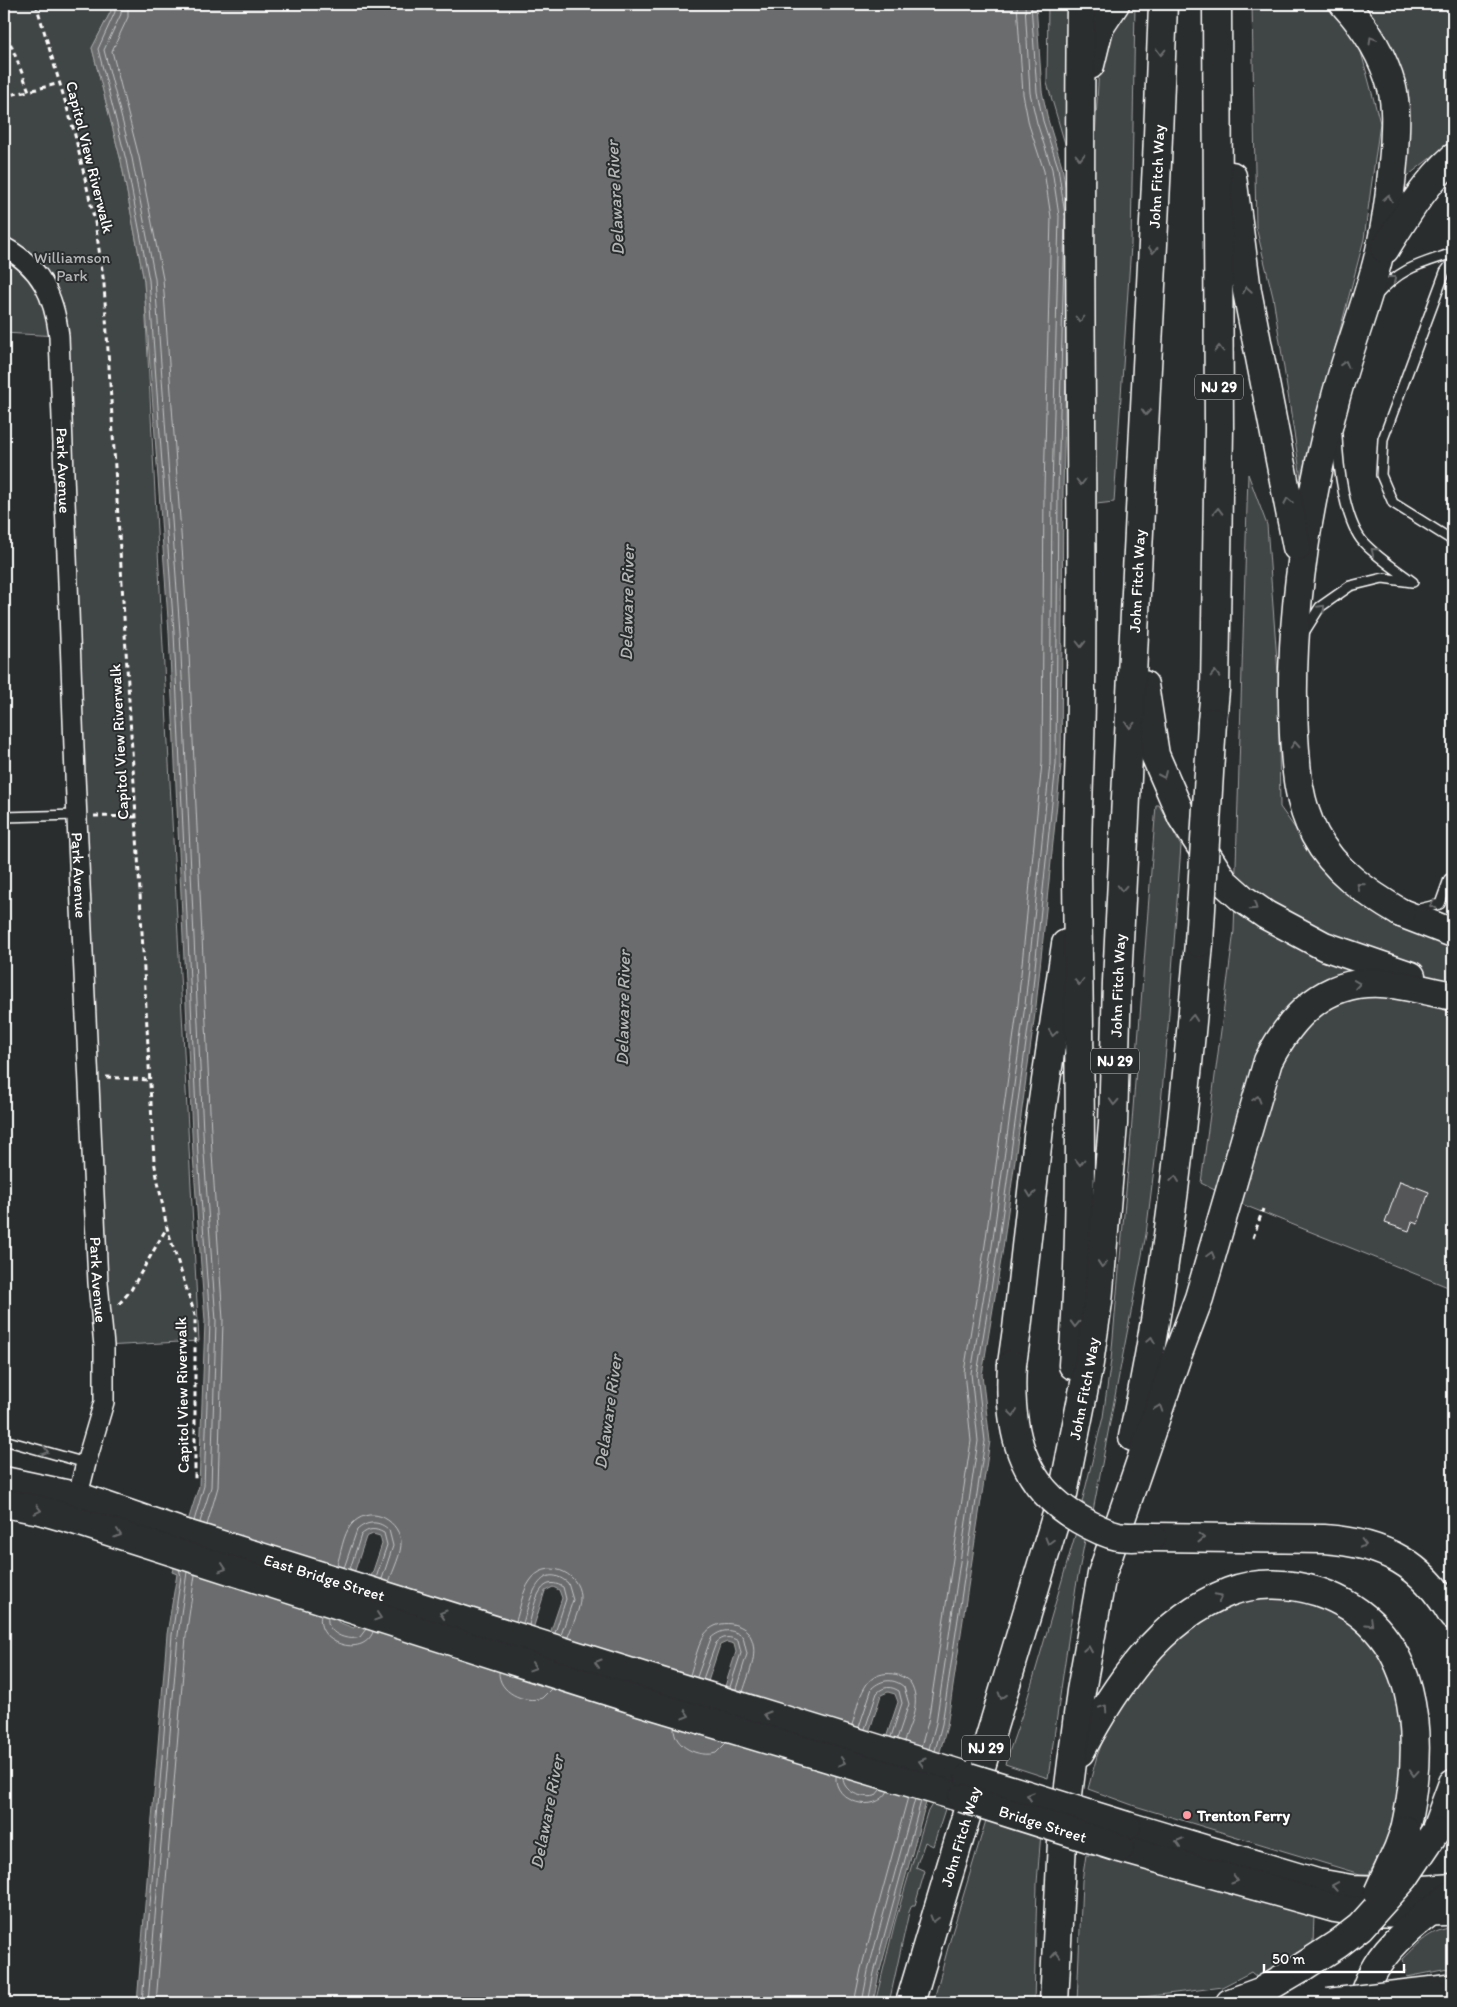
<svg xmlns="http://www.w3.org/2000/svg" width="1457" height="2007" viewBox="0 0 1457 2007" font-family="Itim,sans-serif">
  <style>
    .green { fill: #414445; stroke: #a0a2a2 }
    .water { fill: #6a6c6d; stroke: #a6a7a7; fill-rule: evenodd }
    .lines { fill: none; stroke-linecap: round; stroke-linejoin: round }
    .shore { stroke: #c3c4c5; stroke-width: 1 }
    .building { fill: #555758; stroke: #fff }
    .lane-casing { stroke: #fff; stroke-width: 12 }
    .street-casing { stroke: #fff; stroke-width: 22 }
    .primary-casing { stroke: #fff; stroke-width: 31 }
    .highway-casing { stroke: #fff; stroke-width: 31 }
    .path { stroke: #fff; stroke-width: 3; stroke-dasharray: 5 4; stroke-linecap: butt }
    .lane { stroke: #2a2d2e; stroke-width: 9 }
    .street { stroke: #2a2d2e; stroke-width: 19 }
    .primary { stroke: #2a2d2e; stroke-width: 28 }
    .highway { stroke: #2a2d2e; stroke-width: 28 }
    .primary-bridge-casing { stroke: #fff; stroke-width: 31; stroke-linecap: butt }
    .highway-bridge-casing { stroke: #fff; stroke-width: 31; stroke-linecap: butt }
    .primary-bridge { stroke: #2a2d2e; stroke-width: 28 }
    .highway-bridge { stroke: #2a2d2e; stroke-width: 28 }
    .oneway { stroke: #6a6c6d }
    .poi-dot { fill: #ff9aa2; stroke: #2a2d2e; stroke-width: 2 }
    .labels { text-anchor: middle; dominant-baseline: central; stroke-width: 4; stroke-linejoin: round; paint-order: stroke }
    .shield { fill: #2a2d2e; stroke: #bfc0c0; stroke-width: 1 }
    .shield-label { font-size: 15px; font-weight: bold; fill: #fff }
    .street-label { font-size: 16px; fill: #fff; stroke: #2a2d2e }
    .park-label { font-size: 16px; fill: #b3b4b5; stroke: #2a2d2e }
    .poi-label { font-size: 16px; font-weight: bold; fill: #fff; stroke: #2a2d2e; text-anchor: start }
    .water-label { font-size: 18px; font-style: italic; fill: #b4b6b6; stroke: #2a2d2e }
  </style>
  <rect width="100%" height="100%" fill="#2a2d2e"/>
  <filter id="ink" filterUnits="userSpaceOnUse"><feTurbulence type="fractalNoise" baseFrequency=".02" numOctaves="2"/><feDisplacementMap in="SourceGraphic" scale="10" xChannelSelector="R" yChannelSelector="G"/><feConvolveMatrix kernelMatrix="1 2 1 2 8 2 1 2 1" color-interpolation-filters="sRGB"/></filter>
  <g filter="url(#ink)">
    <!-- green -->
    <path class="green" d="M4 4H109L111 11 92 48 121 161 144 281 199 1341 104 1346 58 336 4 333Z
      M1048 4H1069L1068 154 1047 83Z
      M1128 4H1135L1131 245 1114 502 1096 504 1094 158 1100 46Z
      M1252 4H1327L1357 37 1380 123 1364 239 1301 478 1273 297 1256 227Z
      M1362 4H1453V140L1405 178Z
      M1248 474 1267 525 1278 674 1280 807 1317 859 1453 943V1289L1244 1205 1201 1183 1234 931Z
      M1156 805H1159L1181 846 1168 1027 1158 1136 1146 1234 1093 1511 1082 1502 1103 1417 1111 1360 1131 1135Z
      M1077 1529 1086 1535 1076 1586 1048 1778 1005 1764 1026 1703Z
      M1296 1594 1347 1615 1375 1638 1397 1678 1405 1775 1389 1838 1369 1874H1360L1135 1806 1088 1789 1097 1756 1110 1722 1152 1658 1219 1604Z
      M934 1801 946 1806 933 1846 925 1842 916 1867 925 1871 915 1905H912L909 1912 889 2003H875L895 1922 927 1813Z
      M987 1817 1041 1832 1037 1883 1034 2003H933L952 1933Z
      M1086 1855 1124 1858 1314 1915 1313 1944 1271 1974 1258 1978 1251 1972 1222 1987 1096 2003H1077L1082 1881Z
      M1453 1927V1968L1407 1977 1403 1959C1422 1941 1427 1932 1453 1927Z"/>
    <!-- water -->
    <path class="water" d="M109 4H1036L1042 91 1048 120 1062 166 1070 216 1063 490 1061 765 1036 1006 1003 1248 982 1375 990 1441 947 1726 879 1974 873 2003H137L167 1634 177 1574 172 1572 199 1486 205 1321 193 1155 169 633 144 281 121 161 92 48 111 11ZM373 1534 380 1536 382 1544 354 1628 338 1622 366 1537ZM553 1587 559 1590 562 1598 534 1681 518 1676 545 1591ZM727 1642 734 1644 736 1652 709 1736 692 1730 720 1645ZM888 1692 895 1694 898 1702 870 1786 854 1780 881 1695Z"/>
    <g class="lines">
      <!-- shore -->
      <path class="shore" d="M114 4 115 12 98 49 126 160 149 280 174 633 198 1155 210 1321 204 1486 194 1521
        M121 4V14L104 50 132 158 155 279 180 633 204 1154 216 1321 211 1487 200 1522
        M128 4V17L112 51 139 157 163 279 188 632 212 1154 223 1320 218 1487 207 1525
        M1031 4 1037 92 1043 121 1058 167 1065 215
        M337 1565C341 1553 343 1535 351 1525 368 1505 397 1517 401 1541 402 1553 393 1570 389 1582
        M344 1568 357 1530C367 1521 379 1520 389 1530L393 1546 382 1579
        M350 1569 361 1535C369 1528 375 1528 384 1533L387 1545 376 1578
        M321 1615C314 1643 363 1659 373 1632
        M328 1617C325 1633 347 1642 360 1637L366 1629
        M516 1621C520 1609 522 1592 530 1581 545 1558 579 1571 580 1596 581 1609 572 1625 568 1637
        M523 1623C529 1604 538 1558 568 1583L573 1600 561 1635
        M529 1625C534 1608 538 1572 563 1587L566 1599 555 1633
        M499 1672C498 1692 524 1704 542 1698L551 1689
        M690 1675C694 1663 697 1648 703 1637 712 1620 736 1620 748 1632 761 1651 749 1672 743 1692
        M697 1677 711 1638C721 1629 732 1628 743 1637L747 1654 736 1689
        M703 1679 716 1643C723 1636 730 1636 738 1641L741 1653 730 1687
        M852 1725C856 1713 858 1698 865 1687 874 1670 897 1670 910 1682 922 1701 911 1722 904 1741
        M674 1727C673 1747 699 1758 716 1753L726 1743
        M859 1727 872 1688C882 1679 894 1678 904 1687L909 1704 897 1739
        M865 1729 877 1693C884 1686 891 1686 899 1691L902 1703 891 1737
        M921 1747 928 1722 971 1441 964 1372 985 1245 1018 1004 1042 763 1044 489 1051 217 1044 171 1029 125 1023 94 1017 4
        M929 1749 936 1723 978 1441 971 1373 992 1246 1025 1005 1050 764 1052 490 1059 216 1052 169 1037 123 1030 93 1025 4
        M935 1751 942 1724 985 1441 977 1374 998 1247 1031 1006 1056 764 1058 490 1065 219
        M836 1776C833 1802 876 1815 888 1791
        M843 1778C843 1792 862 1799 875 1796L881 1789
        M142 2003 172 1635 181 1576 179 1569
        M148 2003 178 1635 187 1572
        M156 2003 186 1636 195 1575
        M854 2003 861 1969 908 1797
        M862 2003 868 1971 915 1799
        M868 2003 874 1973 921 1801"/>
    </g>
    <!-- building -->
    <path class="building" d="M1400 1181 1429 1192 1418 1224 1412 1222 1409 1231 1385 1223Z"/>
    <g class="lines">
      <!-- lane casing -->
      <g class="lane-casing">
        <path id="lane" d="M1378 294C1402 267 1421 264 1453 253
          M1337 435C1338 465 1344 521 1364 543 1378 558 1397 570 1413 582
          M1452 540 1393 503 1381 475 1383 439 1445 272 1453 261
          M1303 634 1320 607 1350 586 1383 578 1412 582
          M4 817 77 815
          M1415 910 1440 904 1449 879
          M4 1440 86 1463"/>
      </g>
      <!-- street casing -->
      <g class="street-casing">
        <g id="street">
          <path id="s1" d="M4 247C41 267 54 296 59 336L75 775 98 1283 104 1346V1402L86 1463 75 1507"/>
        </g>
      </g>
      <!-- primary casing -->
      <g class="primary-casing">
        <g id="primary">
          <path d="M1401 913 1453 933"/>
          <path id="s2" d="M4 1481 79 1497 183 1533 645 1677 969 1777"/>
          <path d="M4 1503 40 1510 71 1519 639 1701 962 1798"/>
          <path d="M1127 1826 1317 1883 1351 1889 1409 1891 1453 1888"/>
          <path d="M1120 1848 1335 1908C1372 1915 1408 1912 1445 1911"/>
        </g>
      </g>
      <!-- highway casing -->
      <g class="highway-casing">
        <g id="highway">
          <path d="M1344 4C1367 29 1383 55 1392 88 1397 109 1395 131 1394 152 1391 189 1386 228 1377 263 1365 309 1347 354 1335 400 1306 509 1288 622 1294 735 1296 770 1298 803 1315 835 1334 871 1367 893 1401 913"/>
          <path d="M1090 65 1099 28 1115 4"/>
          <path d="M1232 176 1247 291 1297 547"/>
          <path d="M1385 249C1405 217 1425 183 1453 158"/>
          <path d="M1144 685 1155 755 1182 817 1224 882 1243 899 1266 915 1324 946 1411 976"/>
          <path d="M1212 722 1215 690 1219 428 1217 4"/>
          <path d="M1012 1364 1017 1329 1039 1128 1066 944"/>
          <path d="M1073 1365C1085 1199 1078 1032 1077 866 1077 807 1081 747 1081 688 1083 460 1078 232 1081 4"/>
          <path d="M1133 1437C1168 1275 1185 1108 1199 943"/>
          <path d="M1152 1537 1324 1539C1384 1543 1423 1564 1453 1616"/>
          <path d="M1080 1752C1114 1688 1159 1619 1229 1592 1257 1581 1291 1583 1319 1592 1422 1628 1425 1739 1405 1830"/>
          <path d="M1435 1832 1453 1783"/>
          <path d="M1431 1991 1453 1988"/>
          <path id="s3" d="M910 2003 1063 1494 1089 1363 1098 1302 1113 1124 1117 982 1157 162 1163 4"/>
          <path d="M1054 2003 1062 1842 1081 1691 1102 1574 1177 1356 1199 1298 1268 1061C1292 1015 1325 980 1381 983 1405 984 1430 992 1453 996"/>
          <path d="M1230 2003 1260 1992 1304 1966"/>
          <path d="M1361 2003C1365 1991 1369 1978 1376 1967 1392 1939 1427 1914 1453 1894"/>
        </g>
      </g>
      <!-- path -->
      <path class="path" d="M36 4 74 131 95 222 104 284 136 817 154 1161 167 1228 195 1315V1482
        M4 27 29 91 60 83
        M4 96 29 91
        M94 816 136 817
        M106 1077 148 1080
        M1253 1238 1263 1209
        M119 1304 131 1290 166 1229"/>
      <!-- lane -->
      <use href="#lane" class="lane"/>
      <!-- street -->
      <use href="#street" class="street"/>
      <!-- primary -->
      <use href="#primary" class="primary"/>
      <!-- highway -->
      <use href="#highway" class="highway"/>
      <!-- primary-bridge casing -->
      <g class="primary-bridge-casing">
        <g id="primary-bridge">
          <path d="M969 1777 1127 1826"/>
          <path id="s4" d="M962 1798 1120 1848"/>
        </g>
      </g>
      <!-- highway-bridge casing -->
      <g class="highway-bridge-casing">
        <path id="highway-bridge" d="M1199 943 1212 722
          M1012 1364C1008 1429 1020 1485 1079 1519 1091 1526 1104 1533 1118 1536 1129 1538 1141 1536 1152 1537
          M1378 1893 1398 1849 1405 1830
          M1304 1966 1338 1944 1360 1927 1404 1878 1435 1832
          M1328 2003 1431 1991"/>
      </g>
      <!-- primary-bridge -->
      <use href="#primary-bridge" class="primary-bridge"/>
      <!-- highway-bridge -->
      <use href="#highway-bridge" class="highway-bridge"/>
    </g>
    <!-- one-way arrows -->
    <defs><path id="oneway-chevron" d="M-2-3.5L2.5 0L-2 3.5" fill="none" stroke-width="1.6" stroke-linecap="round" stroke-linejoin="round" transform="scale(1.25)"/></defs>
    <g class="oneway">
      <use href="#oneway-chevron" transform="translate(1372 40) rotate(-121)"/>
      <use href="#oneway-chevron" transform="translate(1161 52) rotate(92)"/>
      <use href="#oneway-chevron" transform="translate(1080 157) rotate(90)"/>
      <use href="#oneway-chevron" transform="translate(1388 198) rotate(-80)"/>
      <use href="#oneway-chevron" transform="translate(1153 250) rotate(93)"/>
      <use href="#oneway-chevron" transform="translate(1393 279) rotate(-38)"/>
      <use href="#oneway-chevron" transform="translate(1247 290) rotate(-99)"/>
      <use href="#oneway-chevron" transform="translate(1080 319) rotate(90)"/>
      <use href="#oneway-chevron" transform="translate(1219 349) rotate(-90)"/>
      <use href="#oneway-chevron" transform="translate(1345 364) rotate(-73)"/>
      <use href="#oneway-chevron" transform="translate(1146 412) rotate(93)"/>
      <use href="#oneway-chevron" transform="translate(1081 482) rotate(90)"/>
      <use href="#oneway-chevron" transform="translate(1288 501) rotate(-101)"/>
      <use href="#oneway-chevron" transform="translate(1218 511) rotate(-89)"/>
      <use href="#oneway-chevron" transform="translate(1374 551) rotate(-140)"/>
      <use href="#oneway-chevron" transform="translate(1322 608) rotate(-46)"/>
      <use href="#oneway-chevron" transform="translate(1081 644) rotate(90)"/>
      <use href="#oneway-chevron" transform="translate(1215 674) rotate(-89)"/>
      <use href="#oneway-chevron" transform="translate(1130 725) rotate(93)"/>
      <use href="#oneway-chevron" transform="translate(1295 745) rotate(-93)"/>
      <use href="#oneway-chevron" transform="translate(1163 775) rotate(66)"/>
      <use href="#oneway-chevron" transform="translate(1360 886) rotate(-140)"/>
      <use href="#oneway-chevron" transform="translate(1122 888) rotate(93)"/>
      <use href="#oneway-chevron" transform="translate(1433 905) rotate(163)"/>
      <use href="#oneway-chevron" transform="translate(1254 907) rotate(35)"/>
      <use href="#oneway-chevron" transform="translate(1079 982) rotate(89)"/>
      <use href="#oneway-chevron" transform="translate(1357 984) rotate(-9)"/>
      <use href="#oneway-chevron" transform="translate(1193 1018) rotate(-85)"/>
      <use href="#oneway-chevron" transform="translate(1053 1033) rotate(98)"/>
      <use href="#oneway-chevron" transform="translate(1257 1099) rotate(-74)"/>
      <use href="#oneway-chevron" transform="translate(1114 1102) rotate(93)"/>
      <use href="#oneway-chevron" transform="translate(1080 1162) rotate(90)"/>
      <use href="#oneway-chevron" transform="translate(1175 1179) rotate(-83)"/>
      <use href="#oneway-chevron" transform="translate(1031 1194) rotate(97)"/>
      <use href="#oneway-chevron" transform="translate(1211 1255) rotate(-74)"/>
      <use href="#oneway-chevron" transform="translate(1102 1264) rotate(95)"/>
      <use href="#oneway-chevron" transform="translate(1075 1324) rotate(92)"/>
      <use href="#oneway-chevron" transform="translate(1151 1340) rotate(-81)"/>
      <use href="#oneway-chevron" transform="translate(1159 1408) rotate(-71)"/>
      <use href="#oneway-chevron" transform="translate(1013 1413) rotate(83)"/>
      <use href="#oneway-chevron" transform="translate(45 1451) rotate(17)"/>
      <use href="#oneway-chevron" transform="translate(38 1510) rotate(13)"/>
      <use href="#oneway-chevron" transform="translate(118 1534) rotate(18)"/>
      <use href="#oneway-chevron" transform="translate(1201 1538) rotate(1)"/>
      <use href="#oneway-chevron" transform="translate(1049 1541) rotate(106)"/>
      <use href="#oneway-chevron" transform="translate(1363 1544) rotate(14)"/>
      <use href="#oneway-chevron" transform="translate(223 1568) rotate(18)"/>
      <use href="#oneway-chevron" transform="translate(1219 1597) rotate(-28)"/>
      <use href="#oneway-chevron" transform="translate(443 1614) rotate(-163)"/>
      <use href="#oneway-chevron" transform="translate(378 1617) rotate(18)"/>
      <use href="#oneway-chevron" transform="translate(1370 1623) rotate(44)"/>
      <use href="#oneway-chevron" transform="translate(1088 1649) rotate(-81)"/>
      <use href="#oneway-chevron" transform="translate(598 1663) rotate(-163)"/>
      <use href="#oneway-chevron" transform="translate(533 1667) rotate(18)"/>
      <use href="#oneway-chevron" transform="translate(1002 1696) rotate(107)"/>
      <use href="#oneway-chevron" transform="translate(1104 1708) rotate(-56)"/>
      <use href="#oneway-chevron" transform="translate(686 1715) rotate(17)"/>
      <use href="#oneway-chevron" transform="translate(767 1715) rotate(-163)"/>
      <use href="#oneway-chevron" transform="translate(842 1762) rotate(17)"/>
      <use href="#oneway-chevron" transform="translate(922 1762) rotate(-163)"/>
      <use href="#oneway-chevron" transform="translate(1414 1773) rotate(94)"/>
      <use href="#oneway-chevron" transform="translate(1030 1796) rotate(-163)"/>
      <use href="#oneway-chevron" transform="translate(1179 1842) rotate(-163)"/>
      <use href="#oneway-chevron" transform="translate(1235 1880) rotate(16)"/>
      <use href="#oneway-chevron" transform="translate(1335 1886) rotate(-170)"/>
      <use href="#oneway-chevron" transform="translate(934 1919) rotate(106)"/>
      <use href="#oneway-chevron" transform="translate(1056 1955) rotate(-87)"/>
    </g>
  </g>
  <!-- markers -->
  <circle class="poi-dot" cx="1187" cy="1815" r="5"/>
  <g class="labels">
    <!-- shield labels -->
    <g class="shield">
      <rect x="1195" y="374.5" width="48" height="25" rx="4"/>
      <rect x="1091" y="1048.5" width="48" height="25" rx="4"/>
      <rect x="962" y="1735.5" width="48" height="25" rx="4"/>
    </g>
    <g class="shield-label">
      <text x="1219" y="387">NJ 29</text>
      <text x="1115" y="1061">NJ 29</text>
      <text x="986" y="1748">NJ 29</text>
    </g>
    <!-- street labels -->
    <g class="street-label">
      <text transform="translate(90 157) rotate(76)">Capitol View Riverwalk</text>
      <text stroke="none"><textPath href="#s3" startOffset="1854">John Fitch Way</textPath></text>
      <text stroke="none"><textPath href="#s1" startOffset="244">Park Avenue</textPath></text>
      <text stroke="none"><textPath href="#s3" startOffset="1449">John Fitch Way</textPath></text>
      <text transform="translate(119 742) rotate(-93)">Capitol View Riverwalk</text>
      <text stroke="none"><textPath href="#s1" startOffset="649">Park Avenue</textPath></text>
      <text stroke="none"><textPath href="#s3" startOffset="1044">John Fitch Way</textPath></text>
      <text stroke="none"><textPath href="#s1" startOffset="1054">Park Avenue</textPath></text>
      <text stroke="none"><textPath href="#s3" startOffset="639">John Fitch Way</textPath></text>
      <text transform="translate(182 1395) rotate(-91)">Capitol View Riverwalk</text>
      <text stroke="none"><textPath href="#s2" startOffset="335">East Bridge Street</textPath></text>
      <text stroke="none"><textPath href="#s4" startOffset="85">Bridge Street</textPath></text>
      <text stroke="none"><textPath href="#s3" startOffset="174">John Fitch Way</textPath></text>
    </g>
    <!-- park labels -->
    <g class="park-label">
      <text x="72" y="257">Williamson<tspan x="72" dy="18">Park</tspan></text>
    </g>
    <!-- poi labels -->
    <g class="poi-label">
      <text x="1197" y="1815">Trenton Ferry</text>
    </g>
    <!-- water labels -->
    <g class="water-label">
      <text transform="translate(615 198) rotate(-93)">Delaware River</text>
      <text transform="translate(627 603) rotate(-89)">Delaware River</text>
      <text transform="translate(623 1008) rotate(-89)">Delaware River</text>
      <text transform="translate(608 1412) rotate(-82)">Delaware River</text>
      <text transform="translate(547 1812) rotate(-79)">Delaware River</text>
    </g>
  </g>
  <!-- margin -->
  <rect width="1457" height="2007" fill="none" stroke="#2a2d2e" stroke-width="20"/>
  <rect x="10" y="10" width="1437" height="1987" fill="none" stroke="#fff" stroke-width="2" filter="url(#ink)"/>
  <!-- scale -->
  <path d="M1264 1964v8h140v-8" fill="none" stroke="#ffffff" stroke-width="2.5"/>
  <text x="1272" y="1964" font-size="15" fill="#ffffff" stroke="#2a2d2e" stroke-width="4" paint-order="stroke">50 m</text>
</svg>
